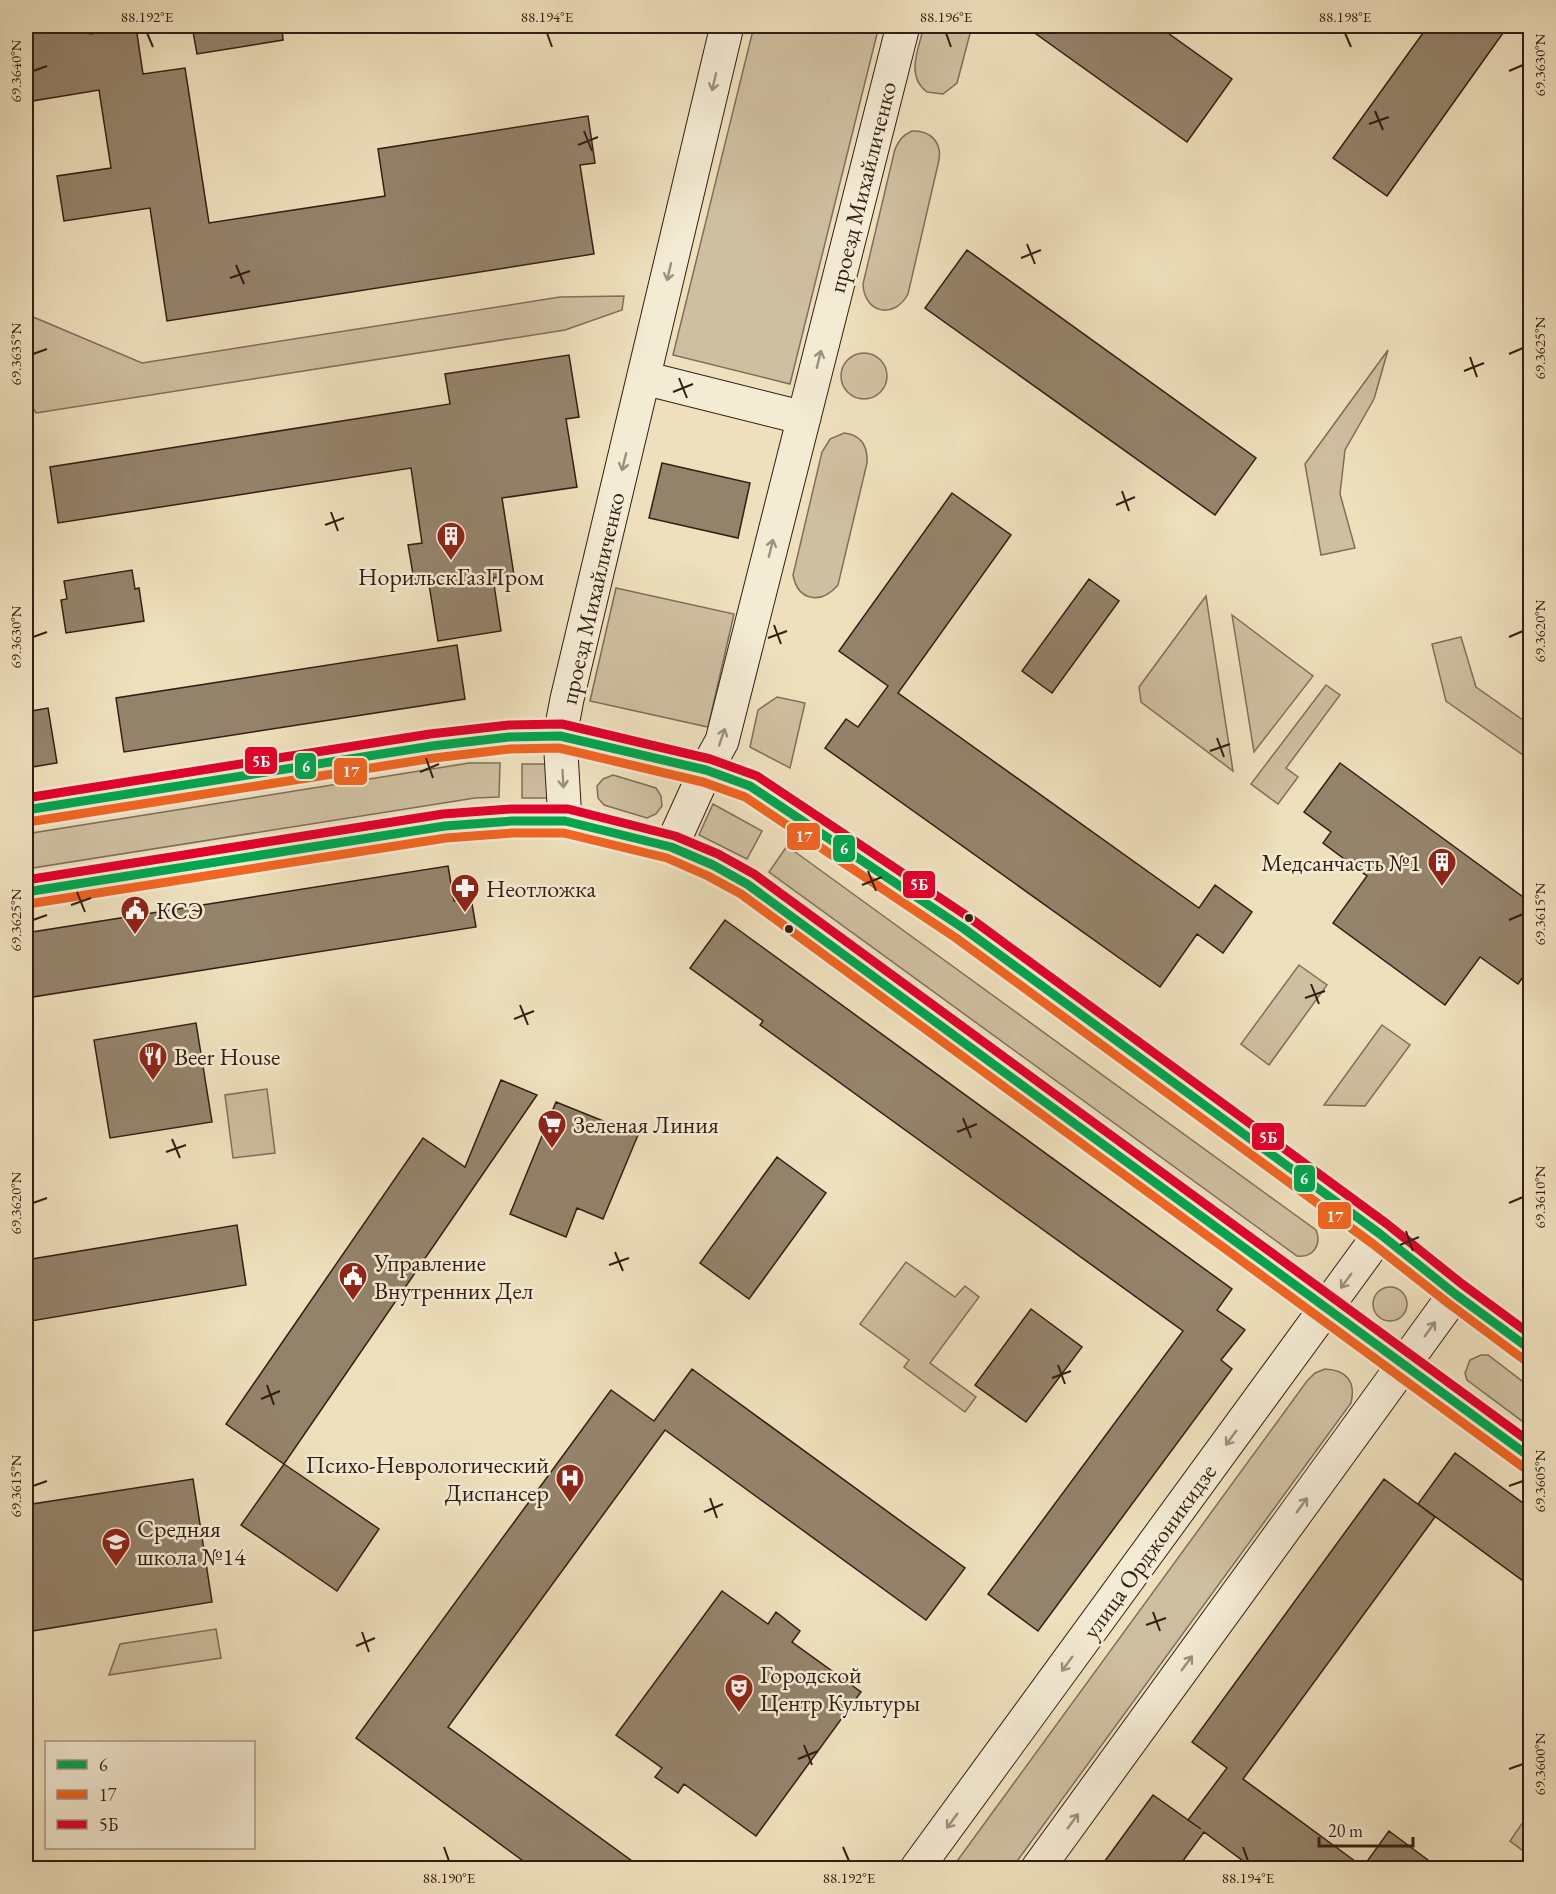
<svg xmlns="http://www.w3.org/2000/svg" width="1556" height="1894" viewBox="0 0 1556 1894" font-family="'EB Garamond',serif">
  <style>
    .green { fill: #cebfa0; stroke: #806e5a; stroke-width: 1.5 }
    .building { fill: #94836b; stroke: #321e13; stroke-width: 1.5 }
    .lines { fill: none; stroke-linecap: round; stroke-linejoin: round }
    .secondary-casing { stroke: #321e13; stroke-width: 35 }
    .secondary { stroke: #f4ebd4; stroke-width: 33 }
    .bus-1-casing { stroke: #f4ebd4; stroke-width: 14 }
    .bus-2-casing { stroke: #f4ebd4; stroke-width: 14 }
    .bus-3-casing { stroke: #f4ebd4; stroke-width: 14 }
    .bus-1 { stroke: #00a651; stroke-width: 9 }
    .bus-2 { stroke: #f26522; stroke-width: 9 }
    .bus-3 { stroke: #e4002b; stroke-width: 9 }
    .oneway { stroke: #9d8f7d }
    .ticks { fill: none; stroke: #321e13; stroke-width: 2 }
    .bus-dot { fill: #321e13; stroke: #f4ebd4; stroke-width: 2 }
    .labels { text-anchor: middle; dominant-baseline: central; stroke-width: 5; stroke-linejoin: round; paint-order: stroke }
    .street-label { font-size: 24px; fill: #321e13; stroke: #f4ebd4 }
    .poi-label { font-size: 24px; fill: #321e13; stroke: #f4ebd4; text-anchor: start }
    .line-badge { stroke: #f4ebd4; stroke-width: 2 }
    .badge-label { font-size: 16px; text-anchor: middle; font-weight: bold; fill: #fff }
    .neatline { fill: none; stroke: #321e13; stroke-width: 2 }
    .ticks-label { font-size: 15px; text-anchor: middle; fill: #321e13 }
  </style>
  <rect width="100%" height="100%" fill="#eee0bd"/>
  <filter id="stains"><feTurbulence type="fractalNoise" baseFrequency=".00333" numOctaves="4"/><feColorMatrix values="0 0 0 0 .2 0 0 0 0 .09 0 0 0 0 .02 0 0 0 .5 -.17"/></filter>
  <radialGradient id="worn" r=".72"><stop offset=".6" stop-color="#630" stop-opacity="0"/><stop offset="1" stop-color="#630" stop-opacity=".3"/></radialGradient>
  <!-- green -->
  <path class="green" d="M754 26H879L790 384 673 355Z
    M924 26H972L957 83 943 94 927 92C905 76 919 48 924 26Z
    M912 131C930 130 942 142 939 160L908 294C894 320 864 313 863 284L895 149C899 140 903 135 912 131Z
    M624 296 622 310 565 330 36 413 26 396V314L142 363 560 297Z
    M1388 350 1374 399 1345 450 1340 494 1355 548 1321 555 1305 464Z
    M841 376a23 23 0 1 1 46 0a23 23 0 1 1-46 0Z
    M844 433C861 435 868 446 867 463L838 585C821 605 798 601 793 575L822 452 830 439Z
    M616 588 734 614 708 727 590 701Z
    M1206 596 1233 771 1141 702 1139 687Z
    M1232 615 1313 676 1254 752Z
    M1461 637 1476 687 1530 725V760L1446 701 1432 644Z
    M1326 685 1340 695 1286 768 1298 777 1278 804 1251 784Z
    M777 697 805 703 790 768 750 747 758 710Z
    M469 763H500L499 797 475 798 26 869V834Z
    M522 764H549L548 798H522Z
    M613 775 656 788 661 796 662 806 656 814 647 818 604 805 598 798 597 786 603 779Z
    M713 804 762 831 747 859 699 835Z
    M787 846 1316 1230C1322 1245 1313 1258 1297 1256L769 872Z
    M1299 965 1327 985 1269 1065 1241 1044Z
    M1382 1025 1410 1045 1365 1106 1324 1105Z
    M267 1089 275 1153 233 1158 225 1095Z
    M906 1262 955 1297 965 1286 979 1297 930 1363 976 1397 965 1412 904 1367 909 1360 860 1324Z
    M1373 1304a17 17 0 1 1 34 0a17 17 0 1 1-34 0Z
    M1481 1355H1488L1530 1387V1427L1467 1380 1465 1373 1470 1360Z
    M1325 1369C1347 1370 1356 1382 1351 1403L1012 1868H952L1307 1381 1315 1373Z
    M216 1629 221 1658 109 1675 120 1644Z
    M1530 1812V1856L1510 1841Z"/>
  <!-- building -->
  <path class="building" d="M26 26H89L90 34 136 27 143 74 185 68 209 223 385 196 378 149 588 116 595 163 580 165 594 254 167 321 150 208 64 221 57 176 111 168 99 90 26 102Z
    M192 26H282L283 40 197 54Z
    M1025 26H1158L1232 79 1187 142Z
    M1428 26H1508L1387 196 1333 158Z
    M967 250 1256 458 1215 515 925 308Z
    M569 355 579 417 566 419 577 487 502 498 514 575 493 578 501 631 438 641 428 578 414 580 408 545 422 543 411 468 58 523 50 467 450 404 445 374Z
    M662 463 750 483 738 538 649 518Z
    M952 493 1011 535 898 693 1199 908 1215 885 1252 912 1223 953 1197 934 1160 987 825 748 846 719 858 727 888 686 839 651Z
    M132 570 135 589 139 588 144 621 66 633 61 600 67 599 64 581Z
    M1089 579 1119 601 1052 693 1022 671Z
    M457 645 465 699 124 752 116 698Z
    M48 708 57 763 26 768V712Z
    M1340 763 1530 902V967L1518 984 1480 957 1445 1005 1333 923 1367 876 1323 843 1331 832 1304 812Z
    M448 866 454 901 471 898 476 927 26 998V933Z
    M725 920 1232 1289 1217 1310 1245 1330 1221 1360 1232 1369 1038 1631 988 1594 1183 1331 760 1025 763 1021 690 968Z
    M196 1023 212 1122 110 1138 94 1040Z
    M501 1080 537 1095 284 1464 226 1424 423 1138 465 1167Z
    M556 1102 638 1135 603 1219 577 1208 566 1237 510 1214Z
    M777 1157 826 1193 749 1299 700 1263Z
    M237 1225 246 1285 31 1321 26 1289V1260Z
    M1031 1309 1082 1347 1026 1422 975 1385Z
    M692 1369 965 1568 926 1620 665 1430 448 1727 643 1869H534L356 1738 611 1390 654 1421Z
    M1455 1453 1530 1508V1586L1418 1504Z
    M284 1464 379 1529 337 1591 241 1525Z
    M193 1479 212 1602 26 1632V1505Z
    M1384 1479 1435 1517 1243 1779 1363 1867 1389 1831 1440 1869H1254L1204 1832 1177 1869H1099L1153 1795 1201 1829 1188 1820 1227 1768 1192 1742Z
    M722 1591 768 1624 776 1612 800 1631 792 1642 861 1692 756 1836 684 1784 678 1793 655 1777 662 1768 616 1735Z"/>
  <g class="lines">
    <!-- secondary casing -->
    <g class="secondary-casing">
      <path id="secondary" d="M644 378 804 418
        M26 810 432 746 509 737 560 736 706 770 750 786 963 928 1380 1234 1455 1294 1530 1349
        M565 821 560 736 567 699 727 26
        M671 847 706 770 722 741 903 26
        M26 892 445 826 512 821H565L671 847 713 865 747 884 1530 1457
        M917 1868 1380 1234
        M1038 1868 1455 1294"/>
    </g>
    <!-- secondary -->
    <use href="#secondary" class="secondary"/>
    <!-- bus-1 casing -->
    <g class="bus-1-casing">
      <path id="bus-1" d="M26 810 432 746 509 737 560 736 706 770 750 786 963 928 1380 1234 1455 1294 1530 1349
        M26 892 445 826 512 821H565L671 847 713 865 747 884 1530 1457"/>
    </g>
    <!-- bus-2 casing -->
    <g class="bus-2-casing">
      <path id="bus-2" d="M28 822 434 758 510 749 559 748 703 782 745 797 956 938 1373 1244 1448 1303 1523 1359
        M28 904 446 838 512 833H564L667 858 708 876 741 894 1523 1467"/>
    </g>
    <!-- bus-3 casing -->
    <g class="bus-3-casing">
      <path id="bus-3" d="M26 798 430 734 509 725 562 724 710 759 757 776 970 918 1387 1224 1462 1284 1530 1334
        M26 880 443 814 511 809H568L675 836 718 854 754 874 1530 1442"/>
    </g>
    <!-- bus-1 -->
    <use href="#bus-1" class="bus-1"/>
    <!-- bus-2 -->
    <use href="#bus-2" class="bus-2"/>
    <!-- bus-3 -->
    <use href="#bus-3" class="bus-3"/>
  </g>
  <!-- one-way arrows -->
  <defs><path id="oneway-shaft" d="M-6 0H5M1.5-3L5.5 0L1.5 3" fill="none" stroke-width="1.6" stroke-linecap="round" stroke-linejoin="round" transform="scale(1.5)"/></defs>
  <g class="oneway">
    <use href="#oneway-shaft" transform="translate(714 82) rotate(103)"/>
    <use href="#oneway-shaft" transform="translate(669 272) rotate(103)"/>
    <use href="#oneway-shaft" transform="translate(819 359) rotate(-76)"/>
    <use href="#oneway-shaft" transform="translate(624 462) rotate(104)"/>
    <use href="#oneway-shaft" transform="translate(771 548) rotate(-76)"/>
    <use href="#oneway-shaft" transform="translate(722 737) rotate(-71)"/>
    <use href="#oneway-shaft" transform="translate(563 779) rotate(87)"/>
    <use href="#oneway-shaft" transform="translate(1346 1281) rotate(126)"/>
    <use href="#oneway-shaft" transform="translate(1430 1329) rotate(-54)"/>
    <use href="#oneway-shaft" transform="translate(1231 1438) rotate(126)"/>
    <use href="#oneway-shaft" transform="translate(1302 1505) rotate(-54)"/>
    <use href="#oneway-shaft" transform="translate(1187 1663) rotate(-54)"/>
    <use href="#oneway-shaft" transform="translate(1067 1664) rotate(126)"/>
    <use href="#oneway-shaft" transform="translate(952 1821) rotate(126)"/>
    <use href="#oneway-shaft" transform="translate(1073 1821) rotate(-54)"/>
  </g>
  <!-- ticks -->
  <path class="ticks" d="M147 33 153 47M547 33 552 47M946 33 951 47M1345 33 1351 47M33 71 47 66M1509 71 1523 65M1375 111 1383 130M1369 124 1389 117M584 131 592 151M578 145 598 137M1027 244 1035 264M1021 258 1041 250M236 265 244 284M230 278 250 271M33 354 47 349M1509 354 1523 348M1470 357 1477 377M1464 371 1484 363M679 378 687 398M673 392 693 384M1122 491 1129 511M1116 505 1135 497M331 512 338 531M325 525 344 518M774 625 781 644M33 637 47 632M1509 637 1523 631M768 638 787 631M1217 738 1224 757M1210 751 1230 744M426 758 433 778M420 772 439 764M868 871 876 891M862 885 882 877M77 892 85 912M71 905 91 898M33 920 47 915M1509 920 1523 914M1311 984 1319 1004M1305 998 1325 991M520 1005 528 1025M514 1019 534 1011M963 1118 971 1138M957 1132 977 1124M172 1139 180 1158M166 1152 186 1145M33 1203 47 1198M1509 1203 1523 1197M1406 1231 1413 1251M1400 1245 1419 1237M615 1252 623 1271M609 1265 629 1258M1058 1365 1065 1384M1052 1378 1071 1371M267 1385 274 1405M261 1399 280 1391M33 1486 47 1481M1509 1486 1523 1481M710 1498 717 1518M704 1512 723 1504M1153 1612 1160 1631M1146 1625 1166 1618M362 1632 369 1652M356 1646 375 1638M804 1745 812 1765M798 1759 818 1751M1509 1769 1523 1764M444 1847 449 1861M843 1847 849 1861M1243 1847 1248 1861"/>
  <!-- icons -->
  <defs>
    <g id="building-pin" transform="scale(1.5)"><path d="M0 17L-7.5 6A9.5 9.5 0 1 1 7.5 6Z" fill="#8f2418" stroke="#f4ebd4"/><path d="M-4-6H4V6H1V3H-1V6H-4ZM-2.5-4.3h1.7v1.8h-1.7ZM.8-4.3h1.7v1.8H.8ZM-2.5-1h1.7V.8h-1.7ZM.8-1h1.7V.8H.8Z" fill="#fff"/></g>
    <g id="pharmacy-pin" transform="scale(1.5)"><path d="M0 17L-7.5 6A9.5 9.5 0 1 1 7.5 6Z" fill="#8f2418" stroke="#f4ebd4"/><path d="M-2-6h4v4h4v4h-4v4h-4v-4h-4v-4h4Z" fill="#fff"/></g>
    <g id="civic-pin" transform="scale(1.5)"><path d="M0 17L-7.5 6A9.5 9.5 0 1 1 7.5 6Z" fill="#8f2418" stroke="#f4ebd4"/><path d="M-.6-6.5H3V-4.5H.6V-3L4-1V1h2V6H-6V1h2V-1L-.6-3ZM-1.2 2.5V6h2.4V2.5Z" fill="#fff"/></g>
    <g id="restaurant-pin" transform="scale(1.5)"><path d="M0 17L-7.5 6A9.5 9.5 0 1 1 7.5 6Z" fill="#8f2418" stroke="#f4ebd4"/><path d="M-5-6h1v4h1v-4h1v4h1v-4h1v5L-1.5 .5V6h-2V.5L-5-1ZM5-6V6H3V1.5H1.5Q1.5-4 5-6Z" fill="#fff"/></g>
    <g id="supermarket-pin" transform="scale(1.5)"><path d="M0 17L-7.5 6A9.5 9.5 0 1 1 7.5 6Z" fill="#8f2418" stroke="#f4ebd4"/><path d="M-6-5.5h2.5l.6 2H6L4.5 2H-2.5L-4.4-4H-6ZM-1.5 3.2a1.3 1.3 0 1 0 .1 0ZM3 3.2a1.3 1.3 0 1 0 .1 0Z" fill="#fff"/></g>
    <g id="hospital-pin" transform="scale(1.5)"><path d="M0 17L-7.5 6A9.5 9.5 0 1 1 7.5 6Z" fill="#8f2418" stroke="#f4ebd4"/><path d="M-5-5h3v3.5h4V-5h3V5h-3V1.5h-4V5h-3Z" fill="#fff"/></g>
    <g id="school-pin" transform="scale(1.5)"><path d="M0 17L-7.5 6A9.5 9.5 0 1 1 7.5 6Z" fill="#8f2418" stroke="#f4ebd4"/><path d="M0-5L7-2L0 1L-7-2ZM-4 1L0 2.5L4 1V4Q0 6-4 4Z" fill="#fff"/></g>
    <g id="theatre-pin" transform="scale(1.5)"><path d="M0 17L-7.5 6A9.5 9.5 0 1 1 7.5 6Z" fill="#8f2418" stroke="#f4ebd4"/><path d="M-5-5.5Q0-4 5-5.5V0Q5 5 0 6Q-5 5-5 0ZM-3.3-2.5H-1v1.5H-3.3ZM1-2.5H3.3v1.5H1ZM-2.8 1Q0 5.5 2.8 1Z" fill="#fff"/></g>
  </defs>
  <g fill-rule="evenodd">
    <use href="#building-pin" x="451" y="536"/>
    <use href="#building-pin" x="1442" y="862"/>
    <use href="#pharmacy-pin" x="465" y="888"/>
    <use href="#civic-pin" x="135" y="910"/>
    <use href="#restaurant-pin" x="153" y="1056"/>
    <use href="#supermarket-pin" x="552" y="1124"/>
    <use href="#civic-pin" x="353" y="1276"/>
    <use href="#hospital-pin" x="570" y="1478"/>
    <use href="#school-pin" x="116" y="1542"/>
    <use href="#theatre-pin" x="739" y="1688"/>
  </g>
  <!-- markers -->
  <g class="bus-dot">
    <circle cx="969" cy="918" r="5"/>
    <circle cx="789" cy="929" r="5"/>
  </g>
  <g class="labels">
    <!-- street labels -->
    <g class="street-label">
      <text transform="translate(862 187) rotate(-76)">проезд Михайличенко</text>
      <text transform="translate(592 598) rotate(-77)">проезд Михайличенко</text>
      <text transform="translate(1149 1551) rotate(-54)">улица Орджоникидзе</text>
    </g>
    <!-- poi labels -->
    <g class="poi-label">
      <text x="451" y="576" text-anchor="middle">НорильскГазПром</text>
      <text x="1421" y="862" text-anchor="end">Медсанчасть №1</text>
      <text x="486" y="888">Неотложка</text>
      <text x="156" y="910">КСЭ</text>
      <text x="174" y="1056">Beer House</text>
      <text x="573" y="1124">Зеленая Линия</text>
      <text x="374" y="1262">Управление<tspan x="374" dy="28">Внутренних Дел</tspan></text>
      <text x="549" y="1464" text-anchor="end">Психо-Неврологический<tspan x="549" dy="28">Диспансер</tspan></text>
      <text x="137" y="1528">Средняя<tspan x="137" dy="28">школа №14</tspan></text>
      <text x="760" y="1674">Городской<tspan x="760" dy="28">Центр Культуры</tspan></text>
    </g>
  </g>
  <g class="line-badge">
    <rect x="244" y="746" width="34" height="29" rx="6" fill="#e4002b"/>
    <rect x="294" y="752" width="23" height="28" rx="6" fill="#00a651"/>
    <rect x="333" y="757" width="35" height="29" rx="6" fill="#f26522"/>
    <rect x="786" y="822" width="35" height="29" rx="6" fill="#f26522"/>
    <rect x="832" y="834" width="24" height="29" rx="6" fill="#00a651"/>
    <rect x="902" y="870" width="34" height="29" rx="6" fill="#e4002b"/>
    <rect x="1251" y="1122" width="34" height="29" rx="6" fill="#e4002b"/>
    <rect x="1293" y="1164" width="23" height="29" rx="6" fill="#00a651"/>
    <rect x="1317" y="1201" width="35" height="29" rx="6" fill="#f26522"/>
  </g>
  <g class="badge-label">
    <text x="261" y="767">5Б</text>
    <text x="306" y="772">6</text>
    <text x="351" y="777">17</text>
    <text x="804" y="842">17</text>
    <text x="844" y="854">6</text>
    <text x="919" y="890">5Б</text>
    <text x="1268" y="1143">5Б</text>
    <text x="1304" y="1184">6</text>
    <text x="1335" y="1222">17</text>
  </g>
  <!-- margin -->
  <rect width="1556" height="1894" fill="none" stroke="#eee0bd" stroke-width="66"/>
  <!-- legend -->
  <rect x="45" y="1741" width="210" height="108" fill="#f4ebd4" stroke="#a69987" stroke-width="1.5"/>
  <rect x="57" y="1760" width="30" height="9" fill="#00a651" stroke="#a69987" stroke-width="1.5"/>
  <text x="99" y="1771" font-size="18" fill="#321e13">6</text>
  <rect x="57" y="1790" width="30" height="9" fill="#f26522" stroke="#a69987" stroke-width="1.5"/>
  <text x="99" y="1801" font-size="18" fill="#321e13">17</text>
  <rect x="57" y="1820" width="30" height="9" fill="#e4002b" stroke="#a69987" stroke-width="1.5"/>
  <text x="99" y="1831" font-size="18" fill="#321e13">5Б</text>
  <!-- scale -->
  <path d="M1319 1837v9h94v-9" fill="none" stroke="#321e13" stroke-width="3"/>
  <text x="1328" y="1837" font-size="18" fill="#321e13" stroke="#f4ebd4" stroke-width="4.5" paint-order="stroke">20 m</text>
  <rect x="33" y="33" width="1490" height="1828" class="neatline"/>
  <g class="ticks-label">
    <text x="147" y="22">88.192°E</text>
    <text x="547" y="22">88.194°E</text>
    <text x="946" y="22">88.196°E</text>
    <text x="1345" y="22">88.198°E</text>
    <text transform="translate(1540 65) rotate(-90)" y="5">69.3630°N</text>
    <text transform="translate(16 71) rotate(-90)" y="5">69.3640°N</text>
    <text transform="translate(1540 348) rotate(-90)" y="5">69.3625°N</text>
    <text transform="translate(16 354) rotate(-90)" y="5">69.3635°N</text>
    <text transform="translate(1540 631) rotate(-90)" y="5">69.3620°N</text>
    <text transform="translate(16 637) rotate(-90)" y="5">69.3630°N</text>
    <text transform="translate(1540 914) rotate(-90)" y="5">69.3615°N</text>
    <text transform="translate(16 920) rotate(-90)" y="5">69.3625°N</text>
    <text transform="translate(1540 1197) rotate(-90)" y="5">69.3610°N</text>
    <text transform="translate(16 1203) rotate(-90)" y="5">69.3620°N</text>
    <text transform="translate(1540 1481) rotate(-90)" y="5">69.3605°N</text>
    <text transform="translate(16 1486) rotate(-90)" y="5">69.3615°N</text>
    <text transform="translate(1540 1764) rotate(-90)" y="5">69.3600°N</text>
    <text x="449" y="1883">88.190°E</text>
    <text x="849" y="1883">88.192°E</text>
    <text x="1248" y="1883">88.194°E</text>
  </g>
  <rect width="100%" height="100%" filter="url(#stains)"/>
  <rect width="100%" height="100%" fill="url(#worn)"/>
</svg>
